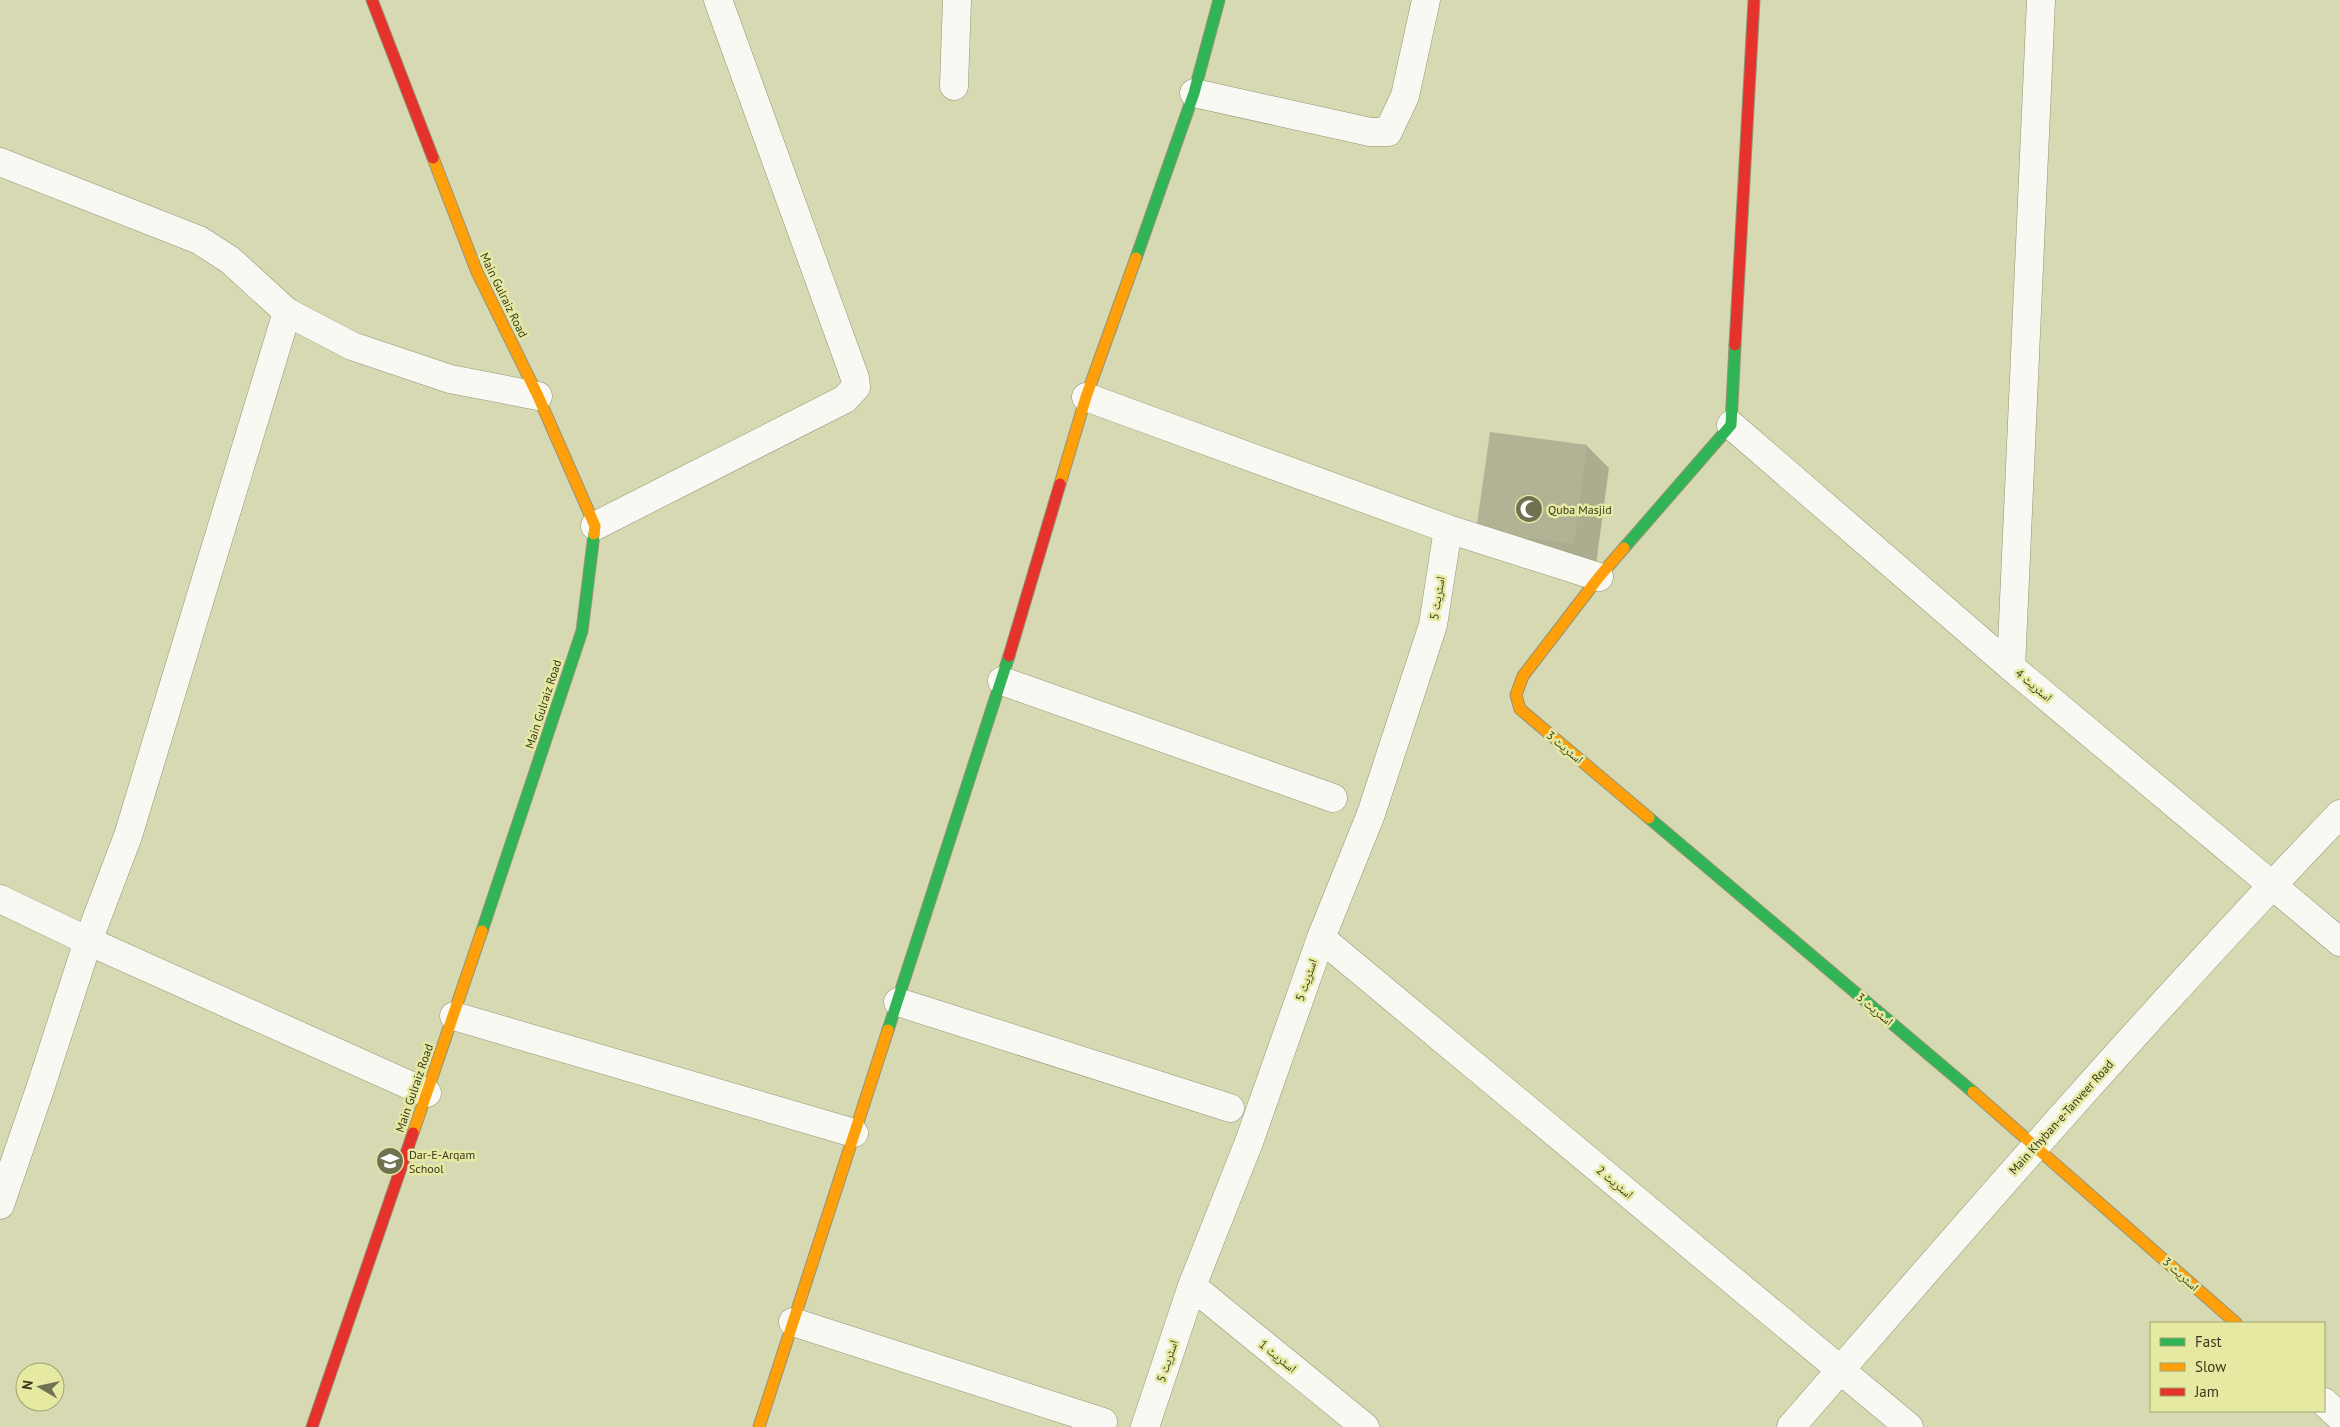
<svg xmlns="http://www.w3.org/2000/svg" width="2340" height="1427" viewBox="0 0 2340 1427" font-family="'PT Sans','Noto Naskh Arabic',sans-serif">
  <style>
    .shadow { fill: #0003 }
    .building { fill: #b2b394 }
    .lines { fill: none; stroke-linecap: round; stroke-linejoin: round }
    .street-casing { stroke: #939475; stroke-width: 29 }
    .fast-casing { stroke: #939475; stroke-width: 13 }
    .slow-casing { stroke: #939475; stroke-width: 13 }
    .jam-casing { stroke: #939475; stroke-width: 13 }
    .street { stroke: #f9f9f3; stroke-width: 28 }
    .fast { stroke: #30b455; stroke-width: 11 }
    .slow { stroke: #ff9f0a; stroke-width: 11 }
    .jam { stroke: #e5322d; stroke-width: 11 }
    .labels { text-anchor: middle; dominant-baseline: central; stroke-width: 5; stroke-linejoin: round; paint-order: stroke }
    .street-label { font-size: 12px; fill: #38391d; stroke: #e6e9a2 }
    .poi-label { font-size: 12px; fill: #38391d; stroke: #e6e9a2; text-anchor: start }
  </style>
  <rect width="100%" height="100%" fill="#d7d9b2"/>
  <!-- shadow -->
  <path class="shadow" d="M1587 446 1609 468 1596 565 1500 553Z"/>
  <!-- building -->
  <path class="building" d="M1490 432 1587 445 1574 544 1476 531Z"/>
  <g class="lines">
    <!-- street casing -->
    <g class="street-casing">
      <path id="street" d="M954 86 957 0
        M1194 93 1370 132H1388L1405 96 1426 0
        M0 162 199 240 230 260 287 312 352 346 450 379 538 396
        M1086 397 1448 529 1599 577
        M1731 425 2011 667 2340 942
        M595 526 845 399 856 387 855 378 718 0
        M2011 667 2041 0
        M1002 681 1333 798
        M0 899 88 941 427 1093
        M1321 938 1909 1427
        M898 1002 1230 1108
        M454 1016 854 1133
        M0 1205 41 1086 88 941 128 836 287 312
        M1192 1286 1365 1427
        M793 1322 1103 1422
        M2324 1402 2340 1417
        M1145 1427 1192 1286 1249 1142 1321 938 1371 814 1433 625 1448 529
        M1791 1427C1970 1220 2150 1012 2340 814"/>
    </g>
    <!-- fast casing -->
    <g class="fast-casing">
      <path id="fast" d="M1136 258 1194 93 1219 0
        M1624 548 1731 425 1735 345
        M1649 818 1973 1092
        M482 931 582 631 594 534
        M888 1030 1009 656"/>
    </g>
    <!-- slow casing -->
    <g class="slow-casing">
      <path id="slow" d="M433 158 477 272 538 396 595 526 594 534
        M1060 484 1086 397 1136 258
        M1624 548 1599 577 1523 676 1516 695 1520 709 1649 818
        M1973 1092 2236 1323
        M413 1133 482 931
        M759 1427 888 1030"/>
    </g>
    <!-- jam casing -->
    <g class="jam-casing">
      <path id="jam" d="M372 0 433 158
        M1735 345 1754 0
        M1009 656 1060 484
        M312 1427 413 1133"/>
    </g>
    <!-- street -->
    <use href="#street" class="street"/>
    <!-- fast -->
    <use href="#fast" class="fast"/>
    <!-- slow -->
    <use href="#slow" class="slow"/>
    <!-- jam -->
    <use href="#jam" class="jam"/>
  </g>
  <!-- icons -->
  <defs>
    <g id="mosque-disc" transform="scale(1.4375)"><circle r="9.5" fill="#707151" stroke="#e6e9a2"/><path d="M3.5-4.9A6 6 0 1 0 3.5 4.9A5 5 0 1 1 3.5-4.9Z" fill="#fff"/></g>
    <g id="school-disc" transform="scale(1.4375)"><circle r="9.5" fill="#707151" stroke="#e6e9a2"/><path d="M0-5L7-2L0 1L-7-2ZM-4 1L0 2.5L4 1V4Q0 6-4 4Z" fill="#fff"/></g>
  </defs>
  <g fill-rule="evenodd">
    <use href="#mosque-disc" x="1529" y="509"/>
    <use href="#school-disc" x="390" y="1161"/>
  </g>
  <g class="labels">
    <!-- street labels -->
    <g class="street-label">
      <text transform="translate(504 295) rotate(64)">Main Gulraiz Road</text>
      <text transform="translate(1437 598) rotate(-81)">اسٹریٹ 5</text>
      <text transform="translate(2034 685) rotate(40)">اسٹریٹ 4</text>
      <text transform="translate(543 704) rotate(-72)">Main Gulraiz Road</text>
      <text transform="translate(1565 747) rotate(40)">اسٹریٹ 3</text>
      <text transform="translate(1306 980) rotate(-71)">اسٹریٹ 5</text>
      <text transform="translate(1875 1009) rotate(40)">اسٹریٹ 3</text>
      <text transform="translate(414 1088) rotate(-71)">Main Gulraiz Road</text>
      <text transform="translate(2061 1117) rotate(-48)">Main Khyban-e-Tanveer Road</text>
      <text transform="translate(1615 1182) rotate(40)">اسٹریٹ 2</text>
      <text transform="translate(2181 1274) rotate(42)">اسٹریٹ 3</text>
      <text transform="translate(1278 1356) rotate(39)">اسٹریٹ 1</text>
      <text transform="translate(1167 1361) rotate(-72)">اسٹریٹ 5</text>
    </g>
    <!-- poi labels -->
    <g class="poi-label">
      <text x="1548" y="509">Quba Masjid</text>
      <text x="409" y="1154">Dar-E-Arqam<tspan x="409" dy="14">School</tspan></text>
    </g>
  </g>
  <!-- legend -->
  <rect x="2150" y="1322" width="175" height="90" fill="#e6e9a2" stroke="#a0a36d"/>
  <rect x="2160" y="1338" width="25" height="8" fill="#30b455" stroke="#a0a36d"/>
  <text x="2195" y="1347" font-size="15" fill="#38391d">Fast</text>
  <rect x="2160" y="1363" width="25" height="8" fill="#ff9f0a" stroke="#a0a36d"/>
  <text x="2195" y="1372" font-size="15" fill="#38391d">Slow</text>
  <rect x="2160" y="1388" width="25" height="8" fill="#e5322d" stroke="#a0a36d"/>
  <text x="2195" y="1397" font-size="15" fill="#38391d">Jam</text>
  <!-- north arrow -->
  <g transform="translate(40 1387) rotate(279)"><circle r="24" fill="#e6e9a2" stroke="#a0a36d"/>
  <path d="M0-4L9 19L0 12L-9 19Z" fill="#707151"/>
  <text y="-8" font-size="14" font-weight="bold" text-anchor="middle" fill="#38391d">N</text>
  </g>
</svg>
